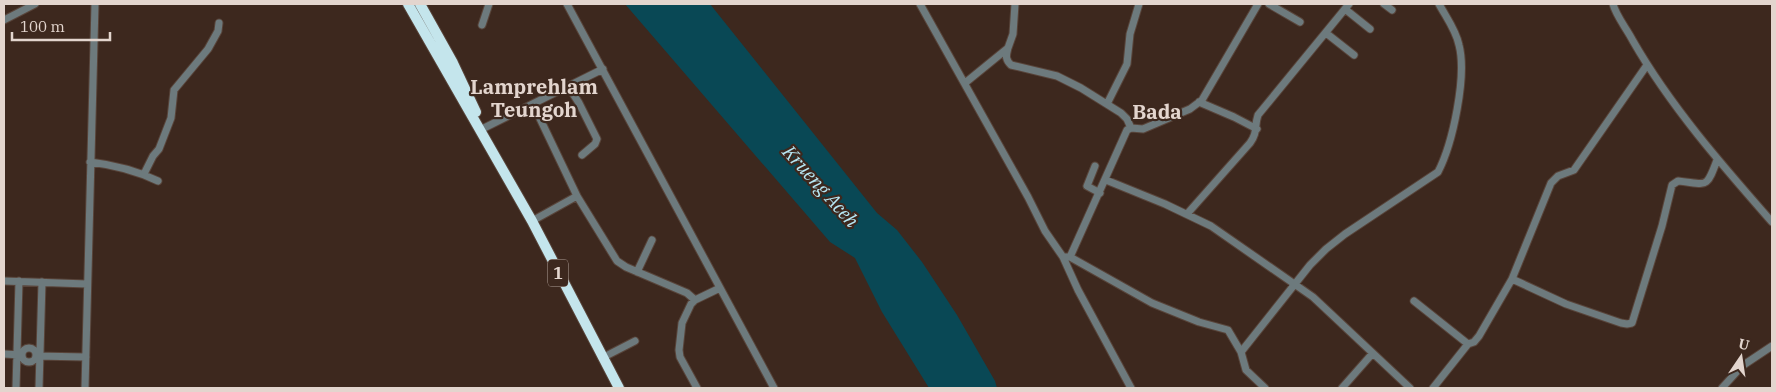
<svg xmlns="http://www.w3.org/2000/svg" width="1776" height="392" viewBox="0 0 1776 392" font-family="'IBM Plex Serif',serif">
  <style>
    .water { fill: #094855 }
    .lines { fill: none; stroke-linecap: round; stroke-linejoin: round }
    .minor-casing { stroke: #58443a; stroke-width: 9 }
    .highway-casing { stroke: #58443a; stroke-width: 12 }
    .minor { stroke: #6d7a7d; stroke-width: 7 }
    .highway { stroke: #c4e5ec; stroke-width: 10 }
    .labels { text-anchor: middle; dominant-baseline: central; stroke-width: 4.5; stroke-linejoin: round; paint-order: stroke }
    .shield { fill: #3d281e; stroke: #b1a199; stroke-width: 1 }
    .shield-label { font-size: 16px; font-weight: bold; fill: #e3d5ce }
    .water-label { font-size: 19px; font-style: italic; fill: #b6e7f4; stroke: #3d281e }
    .quarter-label { font-size: 20px; font-weight: bold; fill: #e3d5ce; stroke: #3d281e }
  </style>
  <rect width="100%" height="100%" fill="#3d281e"/>
  <!-- water -->
  <path class="water" d="M625 4H710L877 213 897 230 922 262 957 315 995 381 997 388H929L882 312 855 258 830 242Z"/>
  <g class="lines">
    <!-- minor casing -->
    <g class="minor-casing">
      <path id="minor" d="M567 4 774 388
        M920 4 1028 197 1045 231 1063 257H1070L1152 303 1199 322 1228 330 1241 352 1246 370 1265 388
        M1269 4 1300 22
        M1384 4 1392 10
        M1613 4C1616 16 1627 29 1633 41 1671 107 1722 165 1772 222
        M1345 9 1370 29
        M4 20 35 4
        M482 25 489 4
        M1326 33 1354 55
        M1008 48C1006 56 1005 59 1011 65L1057 76 1081 88 1121 113 1127 119 1131 128
        M1647 65 1574 170 1558 176 1551 183 1512 279 1566 304 1621 323 1627 324 1632 323 1662 226 1672 185 1678 181C1707 184 1706 190 1717 160
        M965 83 1008 48 1013 34 1015 4
        M568 86 579 103 597 139 595 144 582 155
        M1199 102 1234 117 1257 129
        M533 104 577 196
        M1107 104 1127 64 1130 34 1139 4
        M484 128 603 69
        M90 162C115 165 135 170 158 181
        M1095 166 1087 186 1100 193
        M144 174 153 156 159 149 171 118 174 90 208 49 218 31 219 23
        M1106 180 1165 204 1211 226 1313 297 1410 388
        M1187 214 1250 143C1258 132 1254 127 1258 115L1349 4
        M532 221 577 196 617 261 626 267 687 293 695 300 720 288
        M1063 257 1078 290 1131 388
        M1070 257 1127 130 1131 128 1143 129 1190 109 1202 100 1258 4
        M637 272 652 240
        M4 281 87 284
        M695 300 691 304 682 323 679 350 680 357 697 388
        M1414 301 1468 344
        M22 355a7 7 0 1 1 14 0a7 7 0 1 1-14 0Z
        M1241 352 1310 265 1326 249 1345 234 1438 172C1453 143 1467 76 1459 45 1456 30 1446 17 1439 4
        M4 354 21 355
        M36 356 86 357
        M602 358 635 341
        M16 388 19 281
        M39 388 42 282
        M85 388 95 4
        M1342 388 1372 354
        M1433 388 1468 344 1474 342 1479 336 1512 279
        M1722 388 1742 366 1772 346"/>
    </g>
    <!-- highway casing -->
    <g class="highway-casing">
      <path id="highway" d="M408 4 532 221 619 388
        M420 4 453 63 476 112"/>
    </g>
    <!-- minor -->
    <use href="#minor" class="minor"/>
    <!-- highway -->
    <use href="#highway" class="highway"/>
  </g>
  <g class="labels">
    <!-- shield labels -->
    <rect class="shield" x="548" y="259.5" width="20" height="27" rx="4"/>
    <g class="shield-label">
      <text x="558" y="273">1</text>
    </g>
    <!-- water labels -->
    <g class="water-label">
      <text transform="translate(821 186) rotate(48)">Krueng Aceh</text>
    </g>
    <!-- quarter labels -->
    <g class="quarter-label">
      <text x="534" y="86">Lamprehlam<tspan x="534" dy="23">Teungoh</tspan></text>
      <text x="1157" y="111">Bada</text>
    </g>
  </g>
  <!-- border -->
  <rect width="1776" height="392" fill="none" stroke="#e3d5ce" stroke-width="10"/>
  <!-- north arrow -->
  <g transform="translate(1741 357) rotate(13)" stroke="#3d281e" stroke-width="4" paint-order="stroke">
  <path d="M0-4L9 19L0 12L-9 19Z" fill="#e3d5ce"/>
  <text y="-8" font-size="14" font-weight="bold" text-anchor="middle" fill="#e3d5ce">U</text>
  </g>
  <!-- scale -->
  <path d="M12 32v8h98v-8" fill="none" stroke="#e3d5ce" stroke-width="2.5"/>
  <text x="20" y="32" font-size="15" fill="#e3d5ce" stroke="#3d281e" stroke-width="4" paint-order="stroke">100 m</text>
</svg>
